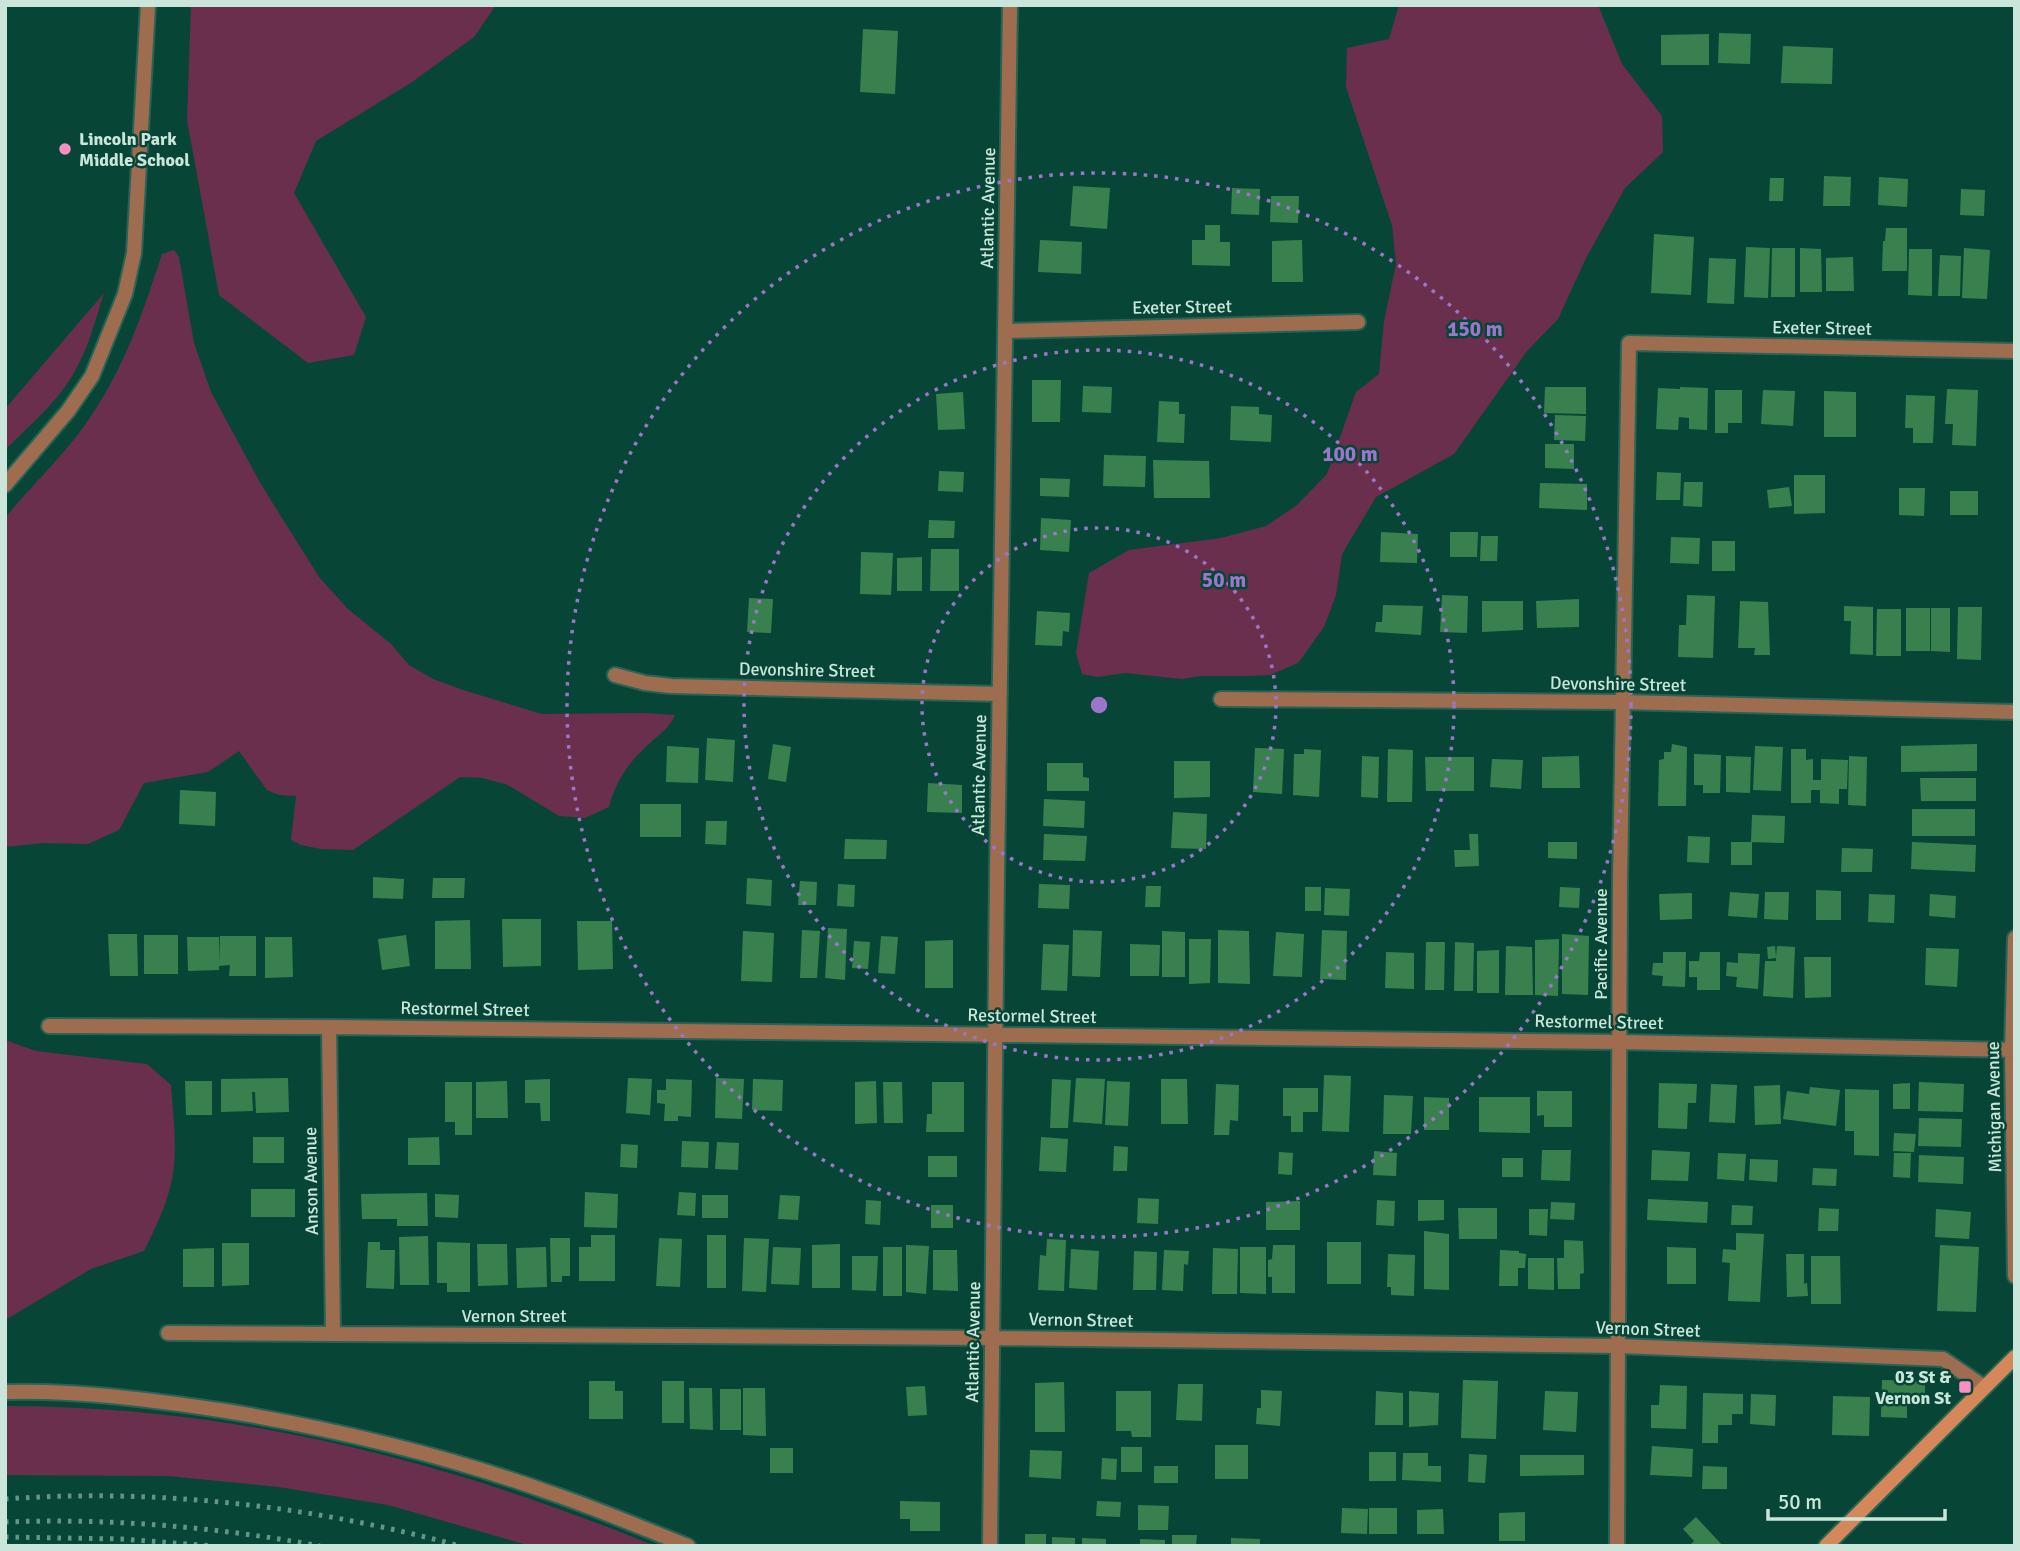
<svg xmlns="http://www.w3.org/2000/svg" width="2020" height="1551" viewBox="0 0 2020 1551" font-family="Signika,sans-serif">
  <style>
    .green { fill: #6a2f4c }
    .building { fill: #38814e }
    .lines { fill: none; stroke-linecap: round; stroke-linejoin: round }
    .minor-casing { stroke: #2a6355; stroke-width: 18 }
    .secondary-casing { stroke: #2a6355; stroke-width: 18 }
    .minor { stroke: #9e6d50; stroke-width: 14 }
    .secondary { stroke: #d48758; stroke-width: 14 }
    .rail { stroke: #669487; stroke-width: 5; stroke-dasharray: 3.5 7; stroke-linecap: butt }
    .ring { fill: none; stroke: #9b76ca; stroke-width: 3.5; stroke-dasharray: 3.5 7 }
    .poi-dot { fill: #fc8fc2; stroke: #074637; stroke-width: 2.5 }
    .labels { text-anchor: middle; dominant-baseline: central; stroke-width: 5; stroke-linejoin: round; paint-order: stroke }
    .poi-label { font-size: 18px; font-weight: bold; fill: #cae6db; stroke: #074637; text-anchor: start }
    .street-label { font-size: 18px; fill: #cae6db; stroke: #074637 }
    .centre { fill: #9b76ca; stroke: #074637; stroke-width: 3.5 }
    .ring-label { font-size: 21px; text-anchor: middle; font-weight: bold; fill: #9b76ca; stroke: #074637; stroke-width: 5; stroke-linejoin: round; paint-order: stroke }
  </style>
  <rect width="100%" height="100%" fill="#074637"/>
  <!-- green -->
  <path class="green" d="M191 5H496L474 37 412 82 316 141 294 193 366 317 354 355 308 363 219 295 187 120Z
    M1399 5H1598L1622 64 1662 116 1663 152 1625 188 1586 258 1558 319 1527 351 1454 454 1376 497 1342 554 1336 595 1324 627 1298 663 1270 675 1245 676H1200L1182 679 1125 673 1098 677 1082 674 1076 653 1089 573 1129 550 1221 538 1266 526 1297 505 1327 474 1356 392 1379 374 1384 321 1396 264 1392 225 1346 87 1347 48 1389 39Z
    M174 250 179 257 194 343 211 392 262 486 319 577 348 609 391 644 409 665 433 679 463 690 542 714 644 713 675 715C669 729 660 733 650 743 630 760 615 782 609 807L585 818 559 816 508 785 483 778 460 777 353 850 321 849 301 845 291 840 296 796 279 795 267 790 239 751 208 772 144 783 119 830 88 844 43 843 5 847V518C30 487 59 460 82 429 123 373 141 318 162 254Z
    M104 293C96 318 89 346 76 369 59 401 30 425 5 450V409Z
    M5 1040 36 1051 147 1064 171 1085C173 1116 178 1149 172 1179 167 1205 155 1228 144 1251L91 1269 5 1320Z
    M5 1406C233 1406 445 1460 655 1546H531L388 1505 279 1487 168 1476 5 1475Z"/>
  <!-- building -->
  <path class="building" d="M863 29 898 31 895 94 860 92Z
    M1719 33 1751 34 1750 64 1718 63Z
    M1709 34V65H1661V35Z
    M1783 46 1833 48 1832 84 1781 83Z
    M1824 176 1851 177 1850 206H1823Z
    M1879 177 1908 179 1907 207 1878 205Z
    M1770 178H1784L1783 201H1769Z
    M1073 186 1110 188 1107 229 1070 226Z
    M1232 188 1260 189 1259 215 1231 214Z
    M1961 189 1985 190 1984 216 1960 215Z
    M1271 196H1299L1298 223 1270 222Z
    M1205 225H1220V242H1230V266L1192 265V240H1205Z
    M1886 228H1907V271H1882L1883 241H1885Z
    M1654 234 1694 237 1691 295 1651 293Z
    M1040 240 1082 242 1081 274 1038 272Z
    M1302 240 1303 282H1272V241Z
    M1746 247 1770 248 1768 298 1744 297Z
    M1772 248H1795V297H1771Z
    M1800 248 1821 249 1822 292H1800Z
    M1964 248 1990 250 1987 299 1962 298Z
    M1909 249H1932V296L1908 295Z
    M1940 255 1961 256 1960 296H1938Z
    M1853 257 1854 291H1826V258Z
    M1709 258 1736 259 1734 304 1707 303Z
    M1032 380H1061L1060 422H1032Z
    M1083 386 1112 387 1111 413 1082 412Z
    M1545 387H1586V414L1544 413Z
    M1680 387 1708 388 1707 430 1689 429V418L1679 417 1678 430 1656 429 1658 388 1680 389Z
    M1947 389 1978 390 1976 446 1952 445 1953 424H1945Z
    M1715 390H1742V423H1728V433H1715Z
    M1763 390 1795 391 1793 426 1761 424Z
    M1824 391 1856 392V437H1824Z
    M963 392 965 429 938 430 936 394Z
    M1906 395 1935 396 1933 443H1913V428H1905Z
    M1159 401 1179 402V414H1185L1184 443 1157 442Z
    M1231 406 1259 407V414L1272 415 1271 442 1230 440Z
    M1555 415 1586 416 1585 441 1554 440Z
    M1545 444H1574V469L1545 468Z
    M1104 455 1146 456 1145 487 1103 486Z
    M1153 460 1209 461 1210 498H1154Z
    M939 471 964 472 963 492 938 491Z
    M1657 472 1681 473 1680 500H1656Z
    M1794 475H1825V513L1794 514Z
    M1040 478 1070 479 1069 497 1040 496Z
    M1684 482H1703L1702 507 1683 506Z
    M1540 483 1587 484V510L1539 508Z
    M1789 487 1792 506 1769 508 1767 490Z
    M1899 488H1925L1924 516 1899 515Z
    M1950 491H1978V515H1950Z
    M1041 518 1071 520 1069 552 1040 550Z
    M929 520 955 521 954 538H928Z
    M1381 532 1418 534 1417 563 1380 562Z
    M1450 532H1478L1477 557H1450Z
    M1481 536H1498L1497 561H1480Z
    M1671 537 1700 538 1699 564 1670 563Z
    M1712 541H1735V571H1712Z
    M931 549H959V591H930Z
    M861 552 893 553 891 595 860 594Z
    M922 557V591H897V558Z
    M1442 595 1468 596 1467 633 1440 632Z
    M1687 595 1715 596 1713 658 1678 657 1679 625H1686Z
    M749 598 773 599 771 633 747 632Z
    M1579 599V627L1537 628 1536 601Z
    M1482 601H1523V630L1482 632Z
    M1740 601 1768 602 1770 655H1754L1755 648H1738Z
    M1383 605 1423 606 1421 635 1375 632 1376 622H1382Z
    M1844 606 1873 607V655L1850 654 1851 621H1844Z
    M1958 607H1982L1981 660 1957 659Z
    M1906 608H1930V651H1906Z
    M1931 608H1950V652L1931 651Z
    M1877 609H1901V656H1876Z
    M1037 611 1070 613 1069 632 1063 631 1062 646 1035 645Z
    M707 738 735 740 733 782 705 780Z
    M773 744 791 747 786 782 768 779Z
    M1672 744 1687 747 1686 806H1658L1659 760 1664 759V752H1671Z
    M1977 744V771L1901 772V746Z
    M667 746 699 748 698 783 666 782Z
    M1755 746 1783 747 1781 791 1753 790Z
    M1255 748 1284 749 1282 794 1253 792Z
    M1304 749 1321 750 1319 797 1293 795 1294 754H1304Z
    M1388 749 1413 750 1412 802H1387Z
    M1791 749H1806V760L1813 759V780H1821V759L1848 760 1847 789H1839V804L1820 803V790H1811V803H1791Z
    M1694 754 1721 755 1720 793H1703V785H1694Z
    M1362 756 1379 757 1378 798 1361 797Z
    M1579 756 1580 788H1542V757Z
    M1726 756 1751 757 1750 793 1726 792Z
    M1849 756 1867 757 1866 806 1848 805Z
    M1425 757H1474V791H1426Z
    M1492 759 1523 760 1521 789 1490 787Z
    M1174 761H1210V797L1174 798Z
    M1047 763H1083V777L1089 778V791H1047Z
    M1920 778H1976V801H1921Z
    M928 783 962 785V813L927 812Z
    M180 790 216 792 215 826 179 824Z
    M1044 799 1085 801 1084 828 1043 826Z
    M640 804H681V837H640Z
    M1912 809H1975V836H1912Z
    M1173 812 1207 814 1206 849 1171 848Z
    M1752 815 1785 816 1784 843 1751 842Z
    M706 821H727L726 845 705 844Z
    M1044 834 1087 836 1085 861 1043 860Z
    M1469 834H1478L1479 866 1455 867 1454 850H1470Z
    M1688 836 1710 837 1709 863 1687 862Z
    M845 839 887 840 886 859H844Z
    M1548 842H1577V859L1548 858Z
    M1731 842H1752V865H1731Z
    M1912 842 1976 845 1975 872 1911 869Z
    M1842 848 1873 849 1872 872H1841Z
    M373 877 404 879 403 899 373 898Z
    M433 878H465L464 898H432Z
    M747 878 772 880 771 906 746 904Z
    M800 881 817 882 816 905H798Z
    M838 884 855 885 854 907 837 906Z
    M1039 884 1070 885 1069 909 1038 908Z
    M1146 886H1161L1160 907H1145Z
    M1305 887H1321V911H1305Z
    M1560 887 1580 888 1579 908 1559 907Z
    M1325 888 1350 889 1349 916 1324 915Z
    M1816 890 1841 891V920H1816Z
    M1730 892 1759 894 1757 918 1728 916Z
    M1765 892H1789L1788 920 1764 919Z
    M1692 893V919L1660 920 1659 894Z
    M1869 894 1895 895 1894 923 1868 922Z
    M1930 894 1956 896 1955 918 1929 916Z
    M502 919H541V966L503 967Z
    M470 920 471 969H435V921Z
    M577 921H612L613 969 578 970Z
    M828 928 847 929 845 980 825 978Z
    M802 930 820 931 817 978H800Z
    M1073 930 1102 931 1100 977 1072 976Z
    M1218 930 1249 931 1250 984 1218 983Z
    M1322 930 1347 931 1346 980 1320 979Z
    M743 931 774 933 772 982 741 981Z
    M1162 931 1185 932V977H1162Z
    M1276 932 1304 934 1302 977 1273 976Z
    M108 934H137L138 976H110Z
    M1562 934 1589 936 1588 995 1562 994Z
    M144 935H178V974H144Z
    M406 935 410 966 382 970 378 939Z
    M220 936H256V976H229L230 965 219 966V970L188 971 187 937H219L220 963Z
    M881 936 898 937 895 974 878 973Z
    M265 937H292L293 977 265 978Z
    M1189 939H1211L1210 983 1189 984Z
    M1559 939 1558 996 1535 995V940Z
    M953 940V988H925V941Z
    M854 941 870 942 868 969 852 968Z
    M1426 942H1445L1444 990H1425Z
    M1455 942 1474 943 1473 991H1454Z
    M1043 944 1069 945 1067 991 1041 990Z
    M1130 944 1160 945 1159 976H1130Z
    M1506 946 1532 947 1533 995H1505Z
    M1775 946 1776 957 1777 946 1795 947 1793 998 1763 996 1765 961H1776V958L1768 959 1767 947Z
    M1926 948 1959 949 1957 987 1925 985Z
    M1499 950V993H1477V951Z
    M1386 952 1414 953V989L1385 988Z
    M1663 952H1686L1685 987 1662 986 1663 976 1652 975 1653 963H1663Z
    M1700 952H1720V990H1697V977H1689V961H1699Z
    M1738 953 1760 954 1758 989 1736 987 1737 977 1726 976 1727 962 1738 963Z
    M1804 957H1831V997L1805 998Z
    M1324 1075 1351 1076 1349 1132 1322 1131Z
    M288 1078 289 1112 256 1113 255 1092H252L253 1111 221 1112V1079Z
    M628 1078 652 1079 650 1115 626 1113Z
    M716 1078 744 1079 742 1119 715 1118Z
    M1076 1078 1105 1079 1102 1124 1073 1122Z
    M550 1079V1121H541L540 1103H525V1080Z
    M666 1079 692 1080 691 1117 678 1116V1121H664L665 1104 657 1103V1090H666Z
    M753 1079 783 1080 782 1111 752 1110Z
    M1052 1079 1071 1080 1068 1128H1050Z
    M1161 1079H1187L1188 1124H1161Z
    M185 1081H212V1115H186Z
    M507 1081 508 1118H476V1082Z
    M876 1081 877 1123 855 1124V1082Z
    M1107 1081 1130 1082 1128 1126 1105 1125Z
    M445 1082H472V1135H455V1122H445Z
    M883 1082H902L903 1123H884Z
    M932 1082H964V1132H926L927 1114H932Z
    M1919 1082 1964 1084 1963 1112 1918 1111Z
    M1659 1083 1697 1084 1696 1103H1688L1687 1129 1658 1128Z
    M1910 1083V1109H1893V1084Z
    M1216 1084 1239 1085 1238 1121 1230 1120 1229 1135H1214Z
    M1711 1084 1737 1085 1735 1123 1709 1122Z
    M1780 1085 1781 1124 1755 1125 1754 1086Z
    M1810 1087 1840 1090 1836 1126 1783 1119 1787 1091 1809 1094Z
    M1283 1088H1318V1112H1303V1132H1291V1116H1283Z
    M1845 1089 1879 1090V1156L1854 1155V1131H1845Z
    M1537 1091H1572V1127H1544V1115L1537 1116Z
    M1384 1095 1413 1096 1411 1134H1383Z
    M1424 1097 1449 1098V1130H1424Z
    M1479 1097H1530V1133L1479 1132Z
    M1919 1118 1962 1119 1961 1147 1918 1146Z
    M1894 1133 1916 1134 1914 1152 1893 1151Z
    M253 1137H284V1163H253Z
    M439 1137 440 1165H408V1138Z
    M1041 1137 1068 1139 1066 1172 1039 1171Z
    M682 1141 709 1142 708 1168 681 1167Z
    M717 1142 739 1143 738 1170 715 1169Z
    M621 1144 638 1145 637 1168 620 1167Z
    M1114 1146 1128 1147 1127 1171H1113Z
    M1542 1150H1571L1570 1181 1541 1180Z
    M1652 1150 1690 1152 1688 1181 1651 1180Z
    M1374 1151 1397 1153 1396 1176 1373 1175Z
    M1279 1152 1293 1153 1292 1175 1278 1174Z
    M1718 1153 1746 1154 1744 1181 1717 1179Z
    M1894 1153H1911L1910 1178 1893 1177Z
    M1919 1155 1964 1157 1963 1184 1918 1182Z
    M928 1156H957V1177H928Z
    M1502 1158H1523V1177H1502Z
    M1750 1159 1778 1160 1777 1182 1749 1180Z
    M1813 1168 1837 1169 1836 1186 1812 1185Z
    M251 1189H295V1217H251Z
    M585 1192 618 1194 617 1228 584 1227Z
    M679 1192 696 1193 695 1216 677 1215Z
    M427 1193 428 1226H397V1219H362L361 1194Z
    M435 1194 459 1195 458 1218 435 1217Z
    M702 1195H728V1218H702Z
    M780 1195 800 1196 798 1220 778 1219Z
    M1138 1198 1159 1199 1158 1224 1137 1223Z
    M1648 1199 1708 1202 1707 1223 1647 1220Z
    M866 1200 881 1201 880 1225 865 1224Z
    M1377 1200 1395 1201 1394 1226 1376 1225Z
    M1418 1200H1444V1220L1418 1221Z
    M1300 1201V1230H1266V1202Z
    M1551 1202 1575 1203 1574 1220 1550 1219Z
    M931 1205H953V1228H931Z
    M1732 1205 1753 1206 1752 1225H1731Z
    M1458 1208H1497V1239H1459Z
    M1819 1208 1839 1209 1838 1231H1818Z
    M1529 1209H1548L1547 1236 1529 1235Z
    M1936 1209 1971 1212 1969 1239 1935 1237Z
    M1424 1231 1449 1234V1290L1424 1289Z
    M1736 1233 1764 1234 1760 1302 1728 1301 1730 1263 1722 1262 1723 1249 1736 1250Z
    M591 1235H615V1281H579V1247H591Z
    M707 1235H726V1288H707Z
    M428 1236 429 1285H400L399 1237Z
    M550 1238H570V1276H562V1282H551Z
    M659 1238 682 1239 680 1287 656 1286Z
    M744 1238 769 1239 766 1292 742 1291Z
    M1047 1239 1066 1240 1064 1291 1038 1290 1040 1255 1046 1256Z
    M1564 1240 1583 1241 1584 1273 1580 1274V1289H1558L1557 1258H1564Z
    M368 1242H380V1250H395L394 1289 366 1288Z
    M437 1242 470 1243V1292H447V1283H437Z
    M1327 1242H1361V1284H1327Z
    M222 1243H249V1285L222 1286Z
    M477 1244H507L508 1285 478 1286Z
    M840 1244V1288H812V1245Z
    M906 1245 929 1246 926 1294 906 1292Z
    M1273 1245H1295V1293H1272V1277H1268V1260L1272 1259Z
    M1940 1245 1979 1247 1976 1312 1937 1311Z
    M546 1247 547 1287 517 1288 516 1248Z
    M773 1247 801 1248 799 1285 771 1284Z
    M883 1247H902V1296H883Z
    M1240 1247H1266V1294L1240 1293Z
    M1667 1247 1696 1248V1284H1667Z
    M214 1248V1287H183V1249Z
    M1213 1248 1238 1249 1237 1294H1212Z
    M1071 1249 1099 1251 1097 1290 1069 1288Z
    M933 1250H957L958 1291 933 1290Z
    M1164 1250 1189 1251 1188 1265 1184 1264 1183 1291 1162 1290Z
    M1500 1250 1519 1251V1253L1526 1254 1525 1268H1518V1286H1499Z
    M1134 1251 1157 1252 1156 1290H1133Z
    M1388 1254 1415 1255 1414 1296 1391 1295V1287H1387Z
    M1786 1254H1804V1284L1807 1283 1808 1296 1787 1297Z
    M852 1256H878L876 1291 852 1290Z
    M1811 1256H1840L1841 1304H1811Z
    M1528 1258H1554V1290L1528 1289Z
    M1463 1380 1498 1381 1496 1439 1461 1438Z
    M1882 1380 1925 1381V1396H1907V1418L1881 1417Z
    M589 1381H615V1391H623V1419H589Z
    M662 1381H684V1423H662Z
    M1064 1382 1065 1432H1035V1383Z
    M1178 1384H1203L1202 1421 1176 1420Z
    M1660 1385 1687 1386 1686 1429 1651 1428V1405H1659Z
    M925 1386 927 1415 908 1416 906 1387Z
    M689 1388H712L713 1430 690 1429Z
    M743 1388H765L766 1436 743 1435Z
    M720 1389H741V1430H720Z
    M1261 1390 1282 1391 1280 1426 1256 1424 1257 1408H1261Z
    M1116 1391H1151V1437H1132L1131 1431H1116Z
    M1376 1391 1403 1393V1425H1375Z
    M1409 1391 1439 1393 1438 1425 1409 1427Z
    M1545 1391 1578 1392 1576 1432 1543 1430Z
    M1703 1393 1743 1394V1414H1732V1425H1718V1443H1702Z
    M1751 1394 1776 1395 1775 1426 1750 1424Z
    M1833 1396 1870 1397 1869 1436 1832 1435Z
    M1215 1445H1248V1479H1215Z
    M1652 1446 1693 1449 1692 1477 1650 1475Z
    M1121 1447H1142V1472H1121Z
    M770 1448H793V1473H770Z
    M1030 1450 1062 1451 1061 1479 1029 1477Z
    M1369 1452H1396V1481H1369Z
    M1403 1453H1428V1466H1441V1482L1402 1480Z
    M1469 1454 1487 1455 1485 1483 1468 1482Z
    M1520 1455H1584V1475L1520 1476Z
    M1102 1458 1117 1459 1116 1480 1101 1479Z
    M1154 1466H1178V1483H1154Z
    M1703 1466 1727 1467V1489H1702Z
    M900 1501 940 1502V1531H910V1519H900Z
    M1097 1501 1121 1502 1120 1517 1096 1516Z
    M1138 1505 1169 1506 1168 1530H1138Z
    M1342 1508 1368 1509 1367 1534 1341 1533Z
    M1369 1508H1397V1534H1369Z
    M1443 1509 1444 1534H1417V1510Z
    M1525 1512V1541H1499V1513Z
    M1696 1517 1723 1546H1689L1694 1541 1683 1529Z
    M1025 1534H1046V1546H1025Z
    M1172 1535H1197L1196 1546H1172Z
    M1052 1537 1075 1538V1546H1052Z
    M1082 1538 1106 1539V1546H1082Z
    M1231 1538 1260 1539V1546H1231Z
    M1140 1539 1165 1540V1546H1140Z"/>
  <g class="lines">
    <!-- minor casing -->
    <g class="minor-casing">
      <path id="minor" d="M1006 331 1358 322
        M5 485 68 411 92 376 125 294 134 253 148 5
        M615 675 645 683 671 686 1000 694
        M1221 699 1623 702 2015 712
        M2015 938 2012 1050 2015 1276
        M49 1026 329 1027 1620 1042 2015 1050
        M329 1027 333 1334
        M168 1333 993 1338 1620 1346 1943 1359 1984 1387
        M5 1392C79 1390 153 1400 226 1411 334 1429 441 1454 545 1491 593 1507 640 1527 688 1546
        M990 1546 997 874 1010 5
        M1617 1546 1620 880 1629 343 2015 351"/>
    </g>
    <!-- secondary casing -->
    <g class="secondary-casing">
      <path id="secondary" d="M1826 1546 2015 1357"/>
    </g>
    <!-- minor -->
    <use href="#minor" class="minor"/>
    <!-- secondary -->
    <use href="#secondary" class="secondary"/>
    <!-- rail -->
    <path class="rail" d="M5 1499C157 1488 313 1506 460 1546
      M5 1522C110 1518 217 1527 320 1546
      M5 1537 121 1539 214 1546"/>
  </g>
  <!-- distance rings -->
  <g class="ring">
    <circle cx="1099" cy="705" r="177"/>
    <circle cx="1099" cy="705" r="355"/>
    <circle cx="1099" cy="705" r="532"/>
  </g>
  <!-- markers -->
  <g class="poi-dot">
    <circle cx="65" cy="149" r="7"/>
    <rect x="1958" y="1380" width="14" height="14" rx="3.5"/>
  </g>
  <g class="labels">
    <!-- poi labels -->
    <g class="poi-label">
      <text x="79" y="139">Lincoln Park<tspan x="79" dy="21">Middle School</tspan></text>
      <text x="1951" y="1377" text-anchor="end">03 St &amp;<tspan x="1951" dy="21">Vernon St</tspan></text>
    </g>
    <!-- street labels -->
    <g class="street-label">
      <text transform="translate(988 208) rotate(-89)">Atlantic Avenue</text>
      <text transform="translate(1182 307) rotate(-1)">Exeter Street</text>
      <text transform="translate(1822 328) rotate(1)">Exeter Street</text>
      <text transform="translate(807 670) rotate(1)">Devonshire Street</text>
      <text transform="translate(1618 684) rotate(1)">Devonshire Street</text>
      <text transform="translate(979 775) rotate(-89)">Atlantic Avenue</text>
      <text transform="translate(1601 944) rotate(-90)">Pacific Avenue</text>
      <text transform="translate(465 1009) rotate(1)">Restormel Street</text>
      <text transform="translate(1032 1016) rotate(1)">Restormel Street</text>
      <text transform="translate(1599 1022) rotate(1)">Restormel Street</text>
      <text transform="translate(1994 1107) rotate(-91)">Michigan Avenue</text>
      <text transform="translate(311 1181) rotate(-91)">Anson Avenue</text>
      <text x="514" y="1316">Vernon Street</text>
      <text transform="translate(1081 1320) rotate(1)">Vernon Street</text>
      <text transform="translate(1648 1329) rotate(2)">Vernon Street</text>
      <text transform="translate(973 1342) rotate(-89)">Atlantic Avenue</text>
    </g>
  </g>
  <circle cx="1099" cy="705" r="10" class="centre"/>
  <g class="ring-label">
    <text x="1475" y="336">150 m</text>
    <text x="1350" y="461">100 m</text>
    <text x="1224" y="587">50 m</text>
  </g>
  <!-- border -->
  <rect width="2020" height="1551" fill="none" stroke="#cae6db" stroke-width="14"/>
  <!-- scale -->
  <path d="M1768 1509v10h177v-10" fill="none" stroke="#cae6db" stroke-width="3.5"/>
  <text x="1778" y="1509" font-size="21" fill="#cae6db" stroke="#074637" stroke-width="5" paint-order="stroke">50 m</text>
</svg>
